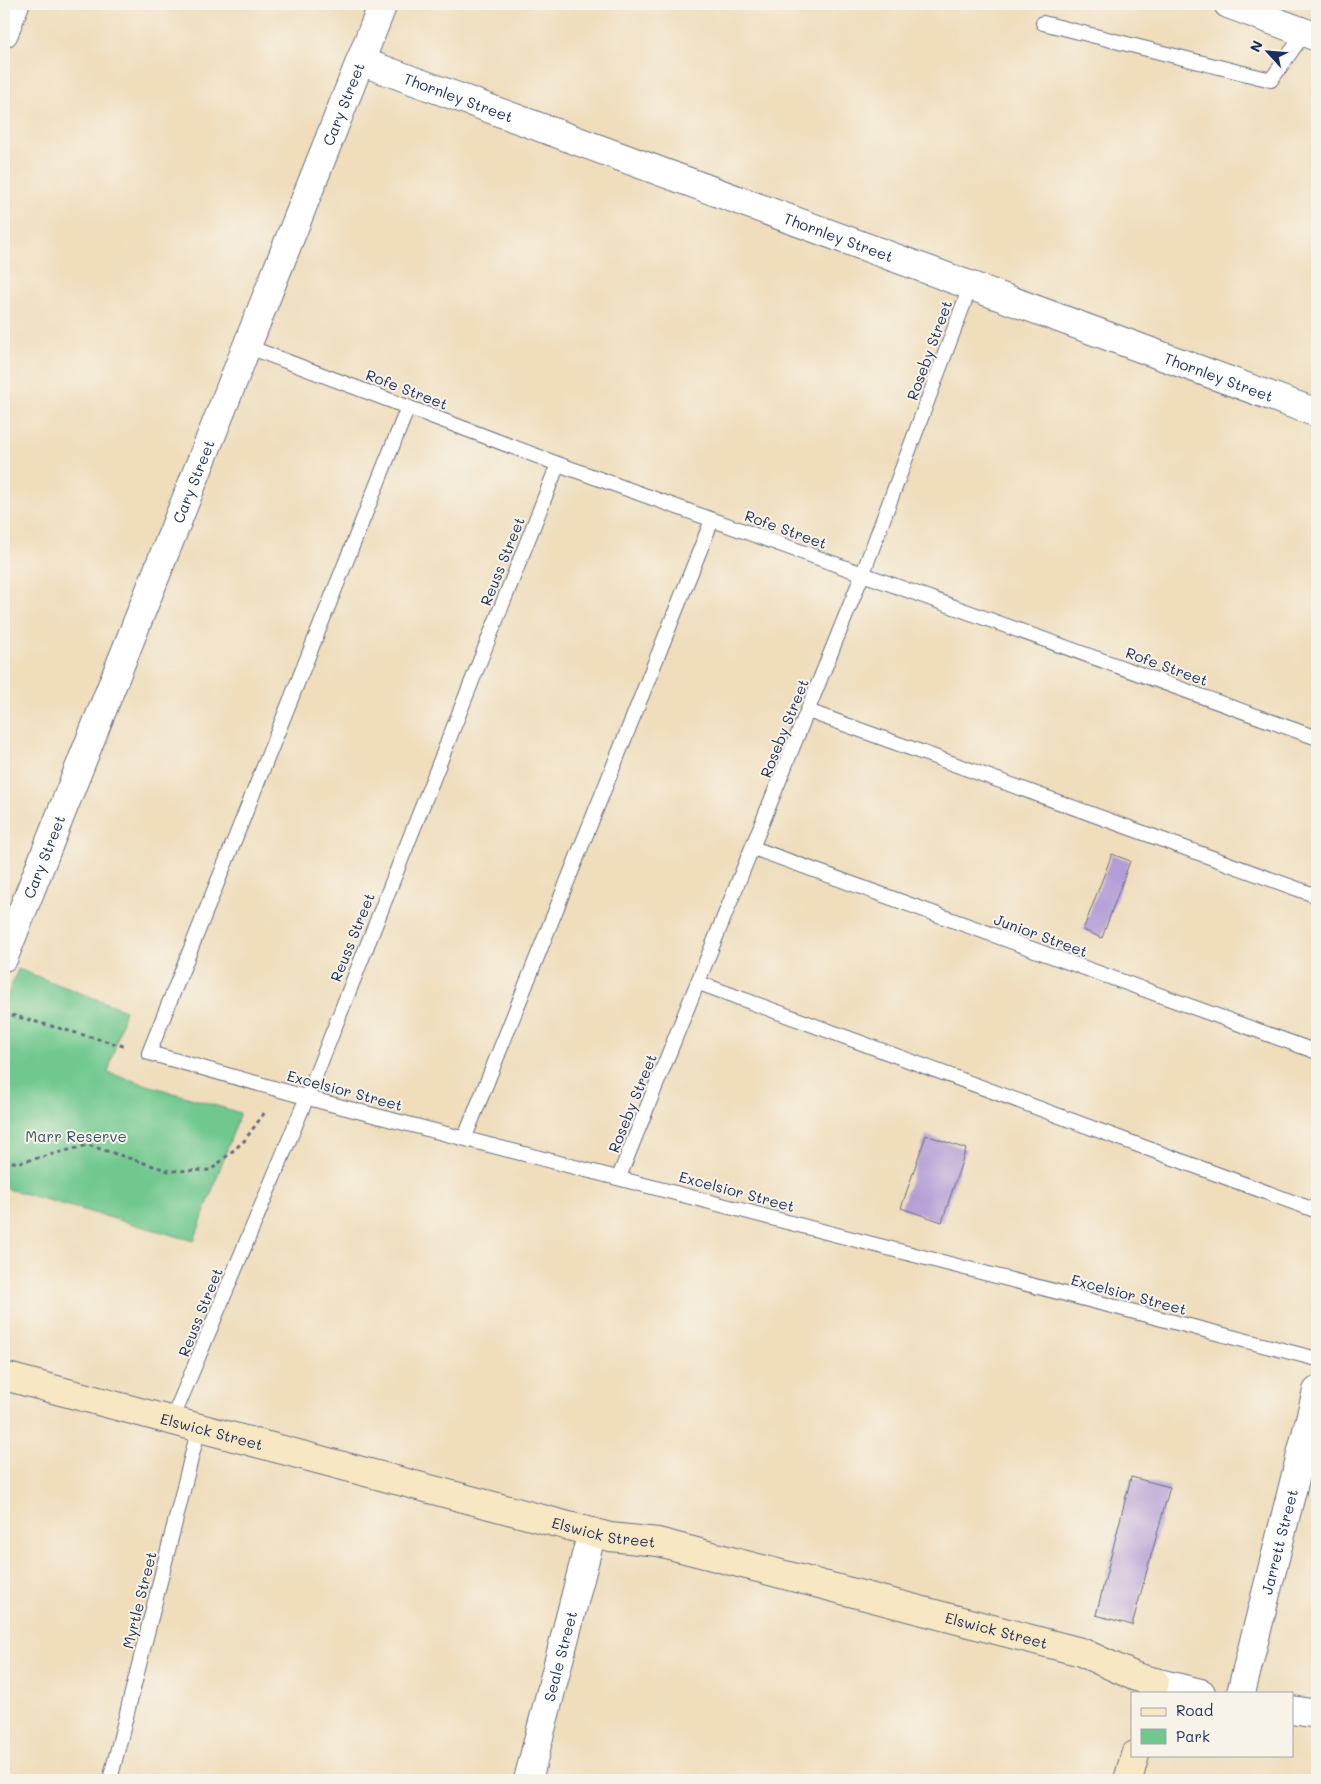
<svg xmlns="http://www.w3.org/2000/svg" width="1321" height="1784" viewBox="0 0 1321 1784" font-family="Mali,sans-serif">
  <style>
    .green { fill: #70c88e; stroke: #467c76 }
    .building { fill: #b49dd6 }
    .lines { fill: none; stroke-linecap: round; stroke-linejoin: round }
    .lane-casing { stroke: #656c7f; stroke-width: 16 }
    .street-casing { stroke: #656c7f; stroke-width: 30 }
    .secondary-casing { stroke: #656c7f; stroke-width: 30 }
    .path { stroke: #656c7f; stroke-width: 3; stroke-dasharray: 4 4; stroke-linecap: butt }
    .lane { stroke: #fff; stroke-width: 14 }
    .street { stroke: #fff; stroke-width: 28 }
    .secondary { stroke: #f7e8c3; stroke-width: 28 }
    .labels { text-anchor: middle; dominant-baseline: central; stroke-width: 4; stroke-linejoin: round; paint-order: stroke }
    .street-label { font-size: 15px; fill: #1b2f5e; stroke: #f7f3e8 }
    .park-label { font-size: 15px; fill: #30556a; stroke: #f7f3e8 }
  </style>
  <rect width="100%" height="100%" fill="#f7f3e8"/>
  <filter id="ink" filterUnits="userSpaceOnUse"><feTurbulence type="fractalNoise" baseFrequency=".02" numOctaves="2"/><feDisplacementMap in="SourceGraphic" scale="10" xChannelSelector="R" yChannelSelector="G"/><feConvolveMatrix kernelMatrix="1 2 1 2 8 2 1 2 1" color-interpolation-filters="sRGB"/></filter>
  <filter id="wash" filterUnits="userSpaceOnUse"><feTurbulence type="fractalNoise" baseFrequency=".0096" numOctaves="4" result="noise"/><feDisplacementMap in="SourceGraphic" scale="20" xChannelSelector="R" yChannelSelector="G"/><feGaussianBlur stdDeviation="1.12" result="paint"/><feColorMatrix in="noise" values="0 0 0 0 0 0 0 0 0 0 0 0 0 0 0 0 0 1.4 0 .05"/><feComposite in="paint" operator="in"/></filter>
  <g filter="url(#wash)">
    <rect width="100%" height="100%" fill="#efddbb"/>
    <!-- green -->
    <path class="green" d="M18 969 125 1010 108 1073 240 1113 194 1241 4 1188V1005Z"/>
    <g id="blocks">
      <!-- building -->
      <path class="building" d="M1112 854 1130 861 1102 938 1083 930Z
        M926 1135 966 1149 942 1222 901 1208Z
        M1131 1477 1170 1487 1132 1625 1096 1615Z"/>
    </g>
  </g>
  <g filter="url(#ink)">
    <use href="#blocks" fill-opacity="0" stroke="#656c7f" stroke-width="1"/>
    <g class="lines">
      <!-- lane casing -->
      <g class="lane-casing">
        <path id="lane" d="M1043 23 1271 80 1305 32
          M246 346 558 464 1317 738
          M408 407 149 1053 323 1102 1317 1359
          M808 711 1317 896
          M753 848 1317 1052
          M699 983 1317 1211
          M465 1137 712 520
          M619 1177 863 573 970 287
          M172 1420 307 1097 558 464
          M110 1780 199 1427"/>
      </g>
      <!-- street casing -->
      <g class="street-casing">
        <g id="street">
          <path d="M1228 4 1317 37"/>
          <path d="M4 33 15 4"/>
          <path id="s1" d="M360 61 1317 413"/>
          <path id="s2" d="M4 957 383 4"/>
          <path d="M1155 1682 1201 1693"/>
          <path id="s3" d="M1241 1693 1317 1391"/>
          <path d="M1292 1710 1317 1714"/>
          <path id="s4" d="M528 1780 592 1532"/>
        </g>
      </g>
      <!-- secondary casing -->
      <g class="secondary-casing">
        <g id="secondary">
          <path id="s5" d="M4 1376 610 1537 658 1542 1081 1652 1136 1677 1155 1682 1152 1693"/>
          <path d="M1128 1780 1135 1755"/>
        </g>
      </g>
      <!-- path -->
      <path class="path" d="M4 1013 127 1047
        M4 1160 18 1163 88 1145 169 1171 211 1170 244 1141 265 1112 267 1111"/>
      <!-- lane -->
      <use href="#lane" class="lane"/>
      <!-- street -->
      <use href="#street" class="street"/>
      <!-- secondary -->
      <use href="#secondary" class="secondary"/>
    </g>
  </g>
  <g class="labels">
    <!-- street labels -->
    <g class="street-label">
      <text stroke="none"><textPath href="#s1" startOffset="105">Thornley Street</textPath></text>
      <text stroke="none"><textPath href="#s2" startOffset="918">Cary Street</textPath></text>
      <text stroke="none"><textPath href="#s1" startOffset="510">Thornley Street</textPath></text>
      <text transform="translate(929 350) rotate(-70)">Roseby Street</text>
      <text stroke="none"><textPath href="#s1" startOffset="915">Thornley Street</textPath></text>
      <text transform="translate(407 389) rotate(21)">Rofe Street</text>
      <text stroke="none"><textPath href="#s2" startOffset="512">Cary Street</textPath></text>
      <text transform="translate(786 529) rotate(20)">Rofe Street</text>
      <text transform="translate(502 561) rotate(-68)">Reuss Street</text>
      <text transform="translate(1167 666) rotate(20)">Rofe Street</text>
      <text transform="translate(784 728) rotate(-68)">Roseby Street</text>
      <text stroke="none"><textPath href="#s2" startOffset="108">Cary Street</textPath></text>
      <text transform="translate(1041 935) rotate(20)">Junior Street</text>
      <text transform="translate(352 937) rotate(-68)">Reuss Street</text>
      <text transform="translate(345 1090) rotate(15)">Excelsior Street</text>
      <text transform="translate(632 1103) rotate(-68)">Roseby Street</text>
      <text transform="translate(737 1191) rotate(15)">Excelsior Street</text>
      <text transform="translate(1129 1294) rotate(15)">Excelsior Street</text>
      <text transform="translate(200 1312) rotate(-68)">Reuss Street</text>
      <text stroke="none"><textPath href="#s5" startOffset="215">Elswick Street</textPath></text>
      <text stroke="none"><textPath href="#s5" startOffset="620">Elswick Street</textPath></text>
      <text stroke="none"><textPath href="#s3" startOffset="156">Jarrett Street</textPath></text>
      <text transform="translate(139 1600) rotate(-76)">Myrtle Street</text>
      <text stroke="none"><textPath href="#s5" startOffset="1025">Elswick Street</textPath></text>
      <text stroke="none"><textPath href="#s4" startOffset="128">Seale Street</textPath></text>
    </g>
    <!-- park labels -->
    <g class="park-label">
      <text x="76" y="1136">Marr Reserve</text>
    </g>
  </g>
  <!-- margin -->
  <rect width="1321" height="1784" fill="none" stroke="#f7f3e8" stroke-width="20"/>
  <!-- legend -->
  <rect x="1131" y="1692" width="162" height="65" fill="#f7f3e8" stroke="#9fa5b1"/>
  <rect x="1141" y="1708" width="25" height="8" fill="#f7e8c3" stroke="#9fa5b1"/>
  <text x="1176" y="1716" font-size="15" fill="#1b2f5e">Road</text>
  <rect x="1141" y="1729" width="25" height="15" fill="#70c88e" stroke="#9fa5b1"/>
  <text x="1176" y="1742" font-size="15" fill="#1b2f5e">Park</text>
  <!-- north arrow -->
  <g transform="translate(1268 52) rotate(296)" stroke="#f7f3e8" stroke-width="4" paint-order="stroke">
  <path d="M0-4L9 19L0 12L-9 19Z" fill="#1b2f5e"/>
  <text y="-8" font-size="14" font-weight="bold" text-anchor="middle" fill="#1b2f5e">N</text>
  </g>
</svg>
